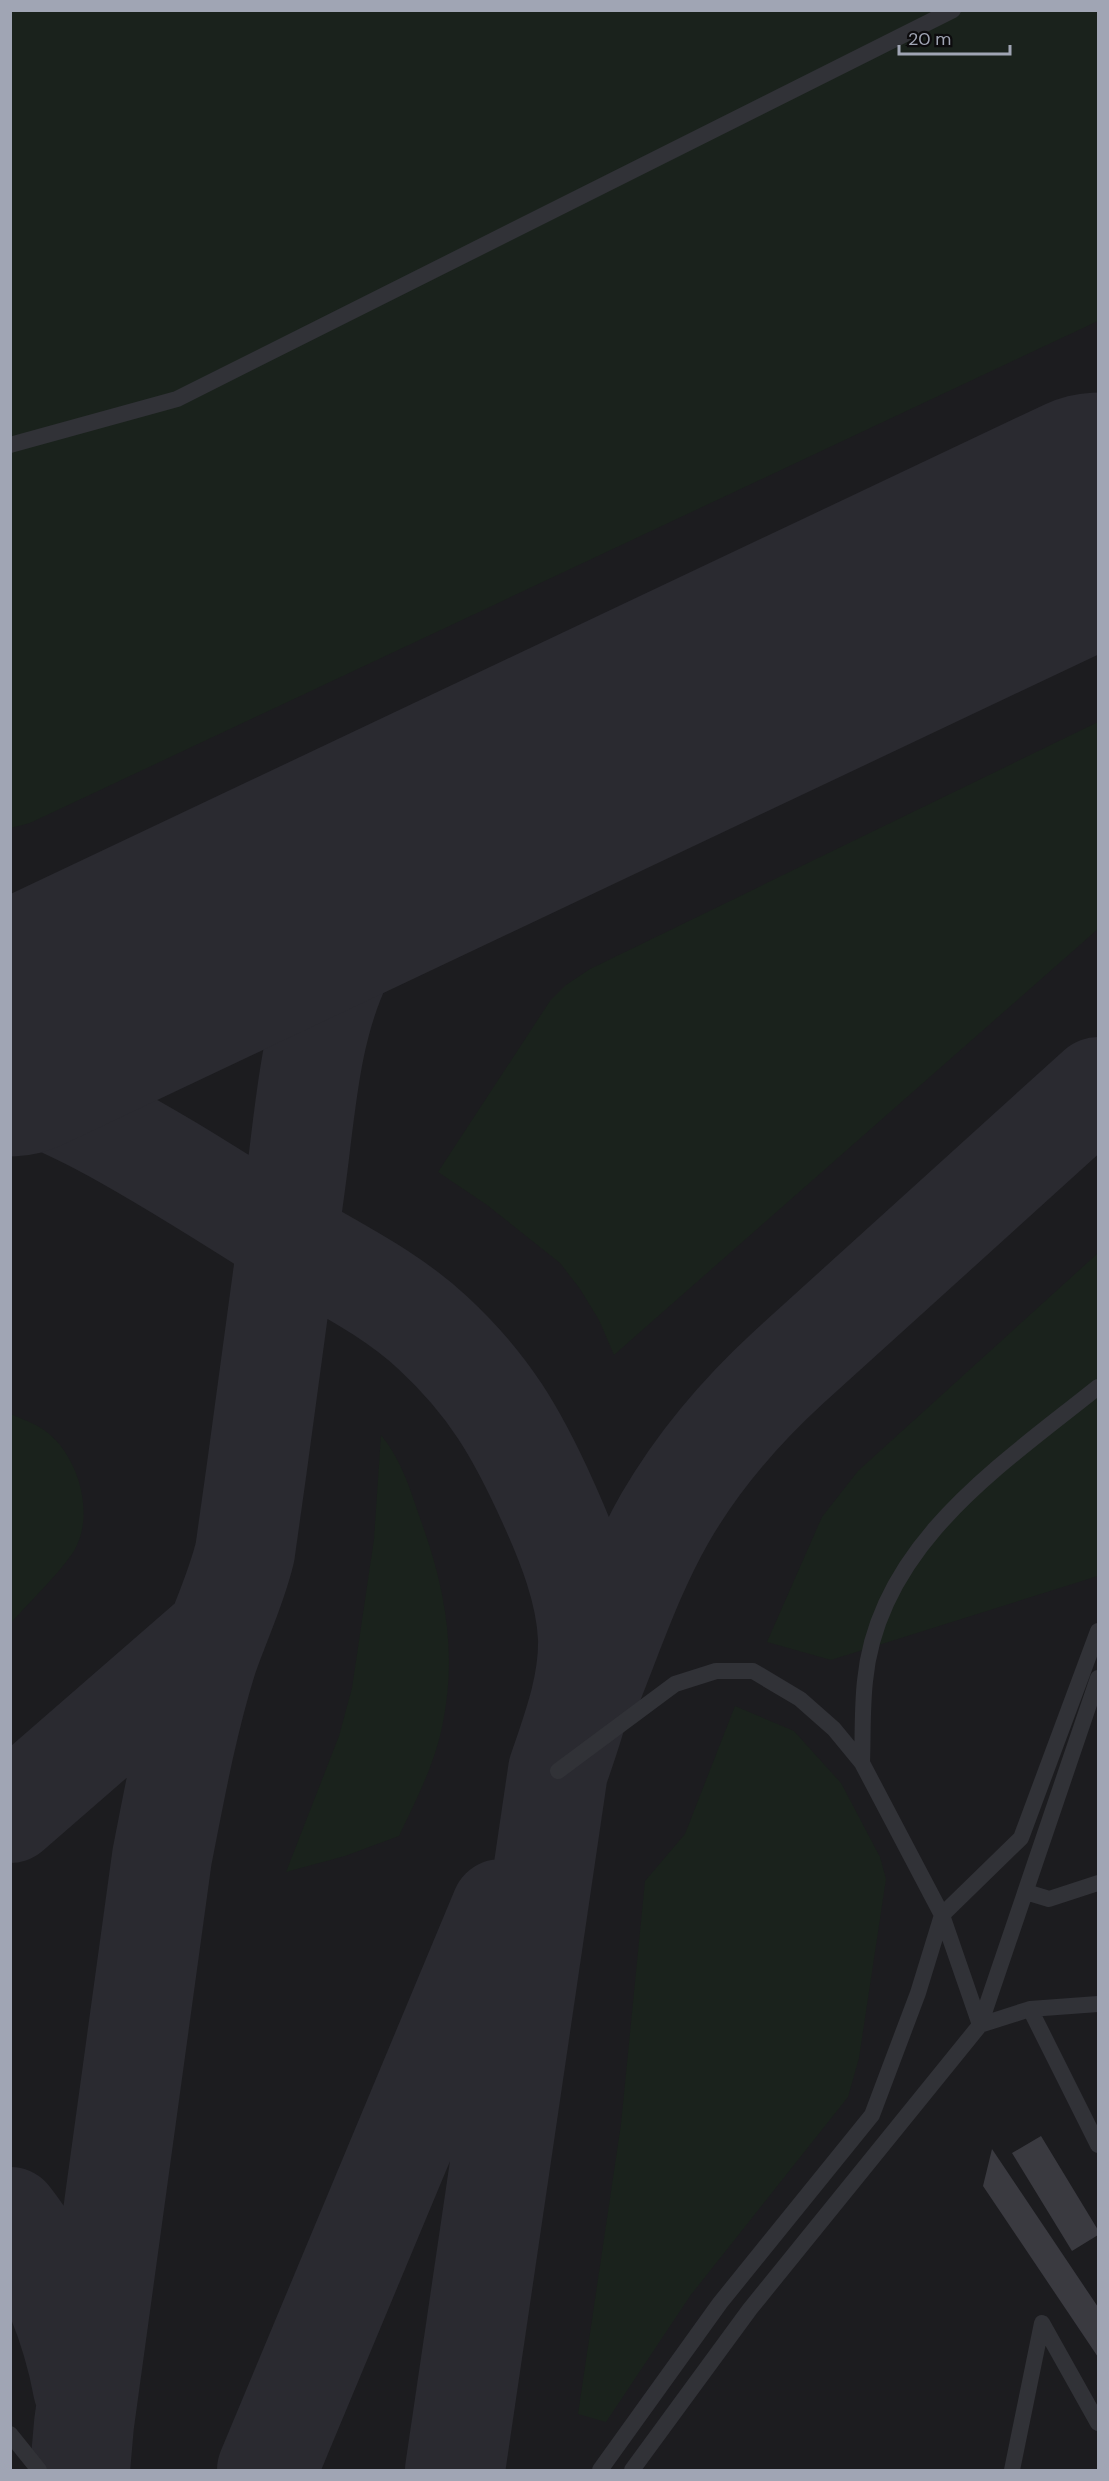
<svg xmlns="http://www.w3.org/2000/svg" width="1109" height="2481" viewBox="0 0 1109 2481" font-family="'DM Sans',sans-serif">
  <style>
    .built { fill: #1c1c1f }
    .green { fill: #1a221c }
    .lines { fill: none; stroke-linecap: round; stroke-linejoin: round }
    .taxiway { stroke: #2a2a30; stroke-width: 100 }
    .runway { stroke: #2a2a30; stroke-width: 249 }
    .building { fill: #3a3a40 }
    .service { stroke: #313237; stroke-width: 16 }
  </style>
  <rect width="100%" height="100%" fill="#111012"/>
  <!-- built -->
  <path class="built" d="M11 11H1098V2470H11Z"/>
  <!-- green -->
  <path class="green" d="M10 11H1098V321L30 823 11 828Z
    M1098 722V929L614 1355 599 1320 580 1289 560 1263 487 1205 438 1172 550 1001 566 985 590 969Z
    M1098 1253V1576L831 1660 767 1642 822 1517 858 1471Z
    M11 1414C22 1419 34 1423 44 1430 79 1454 97 1518 72 1554 55 1578 31 1600 11 1623Z
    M381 1435C402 1461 410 1489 421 1521 445 1587 457 1652 443 1722 436 1762 416 1800 399 1836L345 1856 286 1872 339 1736 352 1688 374 1539Z
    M735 1706 794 1731 841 1783 880 1857 886 1879 859 2058 848 2097 690 2296 606 2422 578 2414 621 2124 645 1881 685 1834Z"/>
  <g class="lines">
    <!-- taxiway -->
    <path class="taxiway" d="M10 1083C40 1097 71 1110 99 1125 160 1157 218 1195 276 1231 329 1264 387 1290 433 1333 489 1385 517 1433 548 1502 567 1544 586 1591 588 1638 589 1685 573 1727 558 1771L455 2470
      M591 1689C614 1632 634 1572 665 1518 698 1461 741 1411 789 1367L1098 1087
      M10 1813 217 1633
      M10 2217C48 2265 72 2329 83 2388
      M80 2470 84 2424 162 1857C175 1791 187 1724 207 1660 219 1624 236 1590 245 1552 263 1428 278 1304 296 1179 306 1105 310 1027 344 959 379 887 436 838 504 798
      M267 2470 501 1909"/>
    <!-- runway -->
    <path class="runway" d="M10 1032 1098 517"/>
  </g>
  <!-- building -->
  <path class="building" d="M1041 2136 1098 2230V2235L1072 2251 1012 2153Z
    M992 2149 1098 2307V2357L983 2186Z"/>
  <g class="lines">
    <!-- service -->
    <path class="service" d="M10 445 177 399 953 10
      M862 1763C863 1736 862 1708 865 1681 878 1545 1001 1465 1098 1387
      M558 1771 675 1684 716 1671H753L800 1699 834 1729 862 1763 942 1915 980 2025
      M1026 1892 1049 1899 1098 1883
      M1030 2009 1098 2145
      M980 2025 1030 2009 1098 2004
      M10 2434 39 2470
      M600 2470 720 2303 872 2115 918 1993 942 1915 1021 1838 1098 1631
      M632 2470 750 2309 980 2025 1098 1678
      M1012 2470 1042 2323 1098 2423"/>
  </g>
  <!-- border -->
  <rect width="1109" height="2481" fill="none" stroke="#a0a5b4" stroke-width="24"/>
  <!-- scale -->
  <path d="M899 45v9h111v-9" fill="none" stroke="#a0a5b4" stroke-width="3"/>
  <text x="908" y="45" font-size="18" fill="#a0a5b4" stroke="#0c0b0d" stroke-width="4.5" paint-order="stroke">20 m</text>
</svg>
